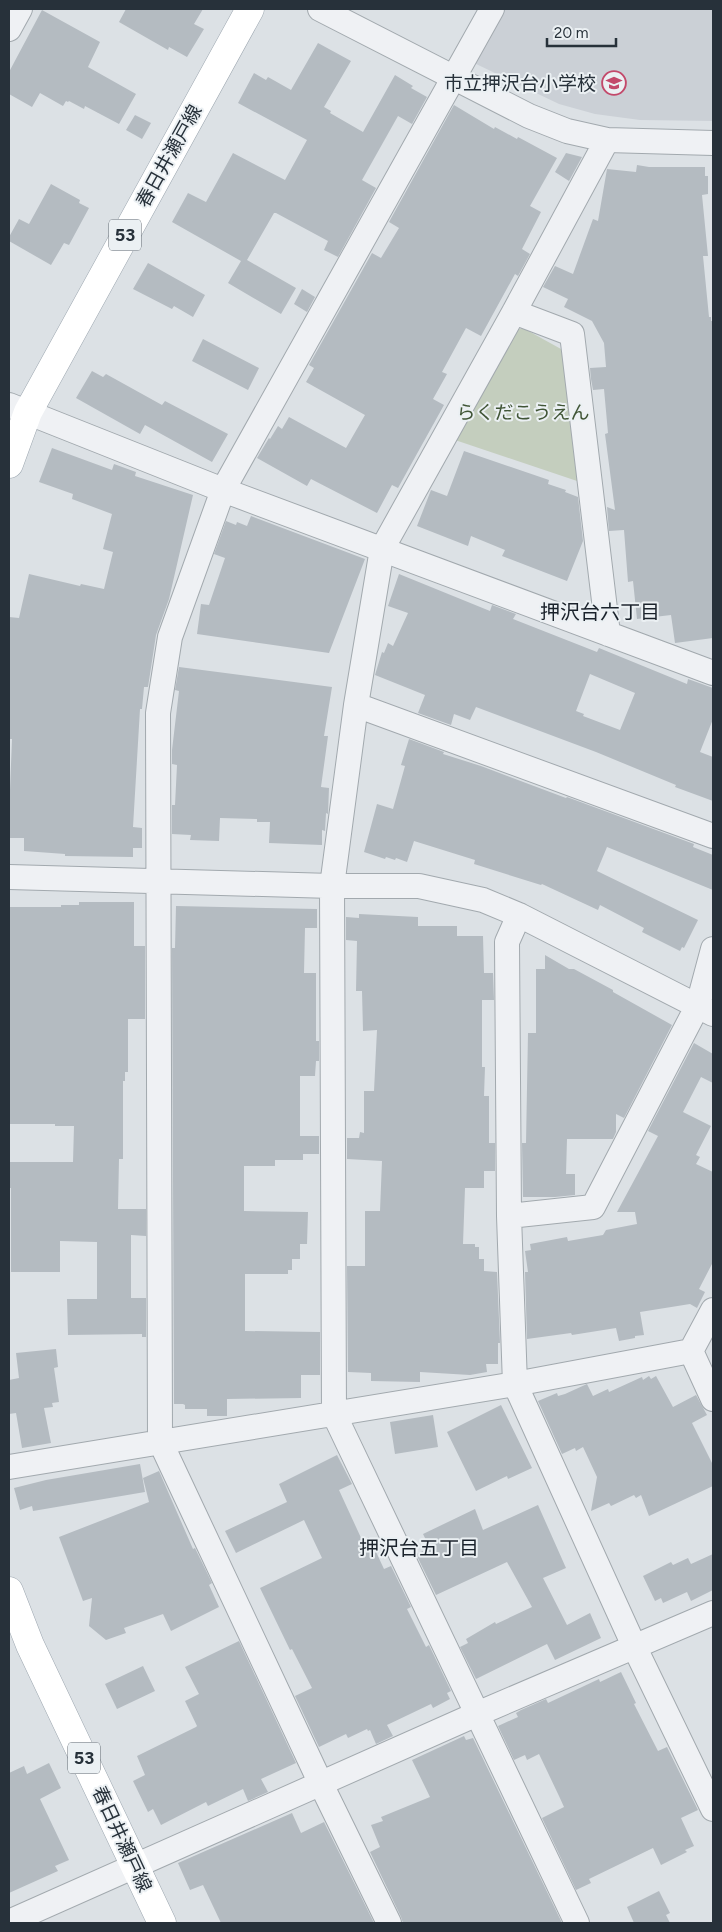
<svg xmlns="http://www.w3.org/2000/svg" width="722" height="1932" viewBox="0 0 722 1932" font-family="Figtree,'Noto Sans JP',sans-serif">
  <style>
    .built { fill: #cbd0d6 }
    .green { fill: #c4cebe }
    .building { fill: #b4bbc1; fill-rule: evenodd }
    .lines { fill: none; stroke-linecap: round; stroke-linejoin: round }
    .minor-casing { stroke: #a2a9ae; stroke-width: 26 }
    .major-casing { stroke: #9da7b0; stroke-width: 29 }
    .minor { stroke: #eff1f4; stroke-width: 24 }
    .major { stroke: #fff; stroke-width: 28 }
    .labels { text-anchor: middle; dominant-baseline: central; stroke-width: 4; stroke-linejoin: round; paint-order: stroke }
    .shield { fill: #ebf0f3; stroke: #626a72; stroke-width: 1 }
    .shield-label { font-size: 18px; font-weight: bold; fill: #27313a }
    .poi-label { font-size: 19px; fill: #27313a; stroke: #ebf0f3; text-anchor: end }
    .street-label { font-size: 19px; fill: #27313a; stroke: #ebf0f3 }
    .park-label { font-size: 19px; fill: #405536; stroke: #ebf0f3 }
    .neighbourhood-label { font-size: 20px; fill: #1a222b; stroke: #ebf0f3 }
  </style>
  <rect width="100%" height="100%" fill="#dce1e5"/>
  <!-- built -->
  <path class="built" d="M502 9H713V121L640 120 595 114 559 104 472 62Z"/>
  <!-- green -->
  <path class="green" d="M523 328 561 349 566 357 580 482 452 439 513 331Z"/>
  <!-- building -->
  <path class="building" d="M126 9H203L194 24 204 29 187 57 169 47 168 50 119 22Z
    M42 10 100 42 88 67 136 94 119 124 85 106 84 109 69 101 68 102 66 101 63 106 40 93 32 107 9 94V72Z
    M318 43 351 61 324 107 331 111 330 113 363 132 395 75 413 86 411 88 427 97 412 124 398 116 362 180 376 188 338 257 324 250 328 241 276 213H274L247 260 296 288 281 314 228 283 241 261 172 222 188 193 206 202 233 153 285 180 307 140 238 103 254 73 266 80 268 77 291 90Z
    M454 105 494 129 495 127 517 139 518 137 557 158 530 206 541 212 522 249 530 254 518 276 515 274 481 336 466 328 442 372 447 374 433 399 444 405 398 488 392 485 377 513 311 479 307 486 257 458 269 438 270 439 278 426 282 429 289 417 346 448 365 415 306 382 314 368 309 365 372 253 381 258 399 228 389 222Z
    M135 115 151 123 142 139 126 130Z
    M566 153 582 157 569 181 555 172Z
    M637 165 649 167H705V176H708V194L702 195 708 256H703L709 317H711V321H713V638L675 643 671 615 637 619 633 581 628 582 624 530 609 531 607 507 615 510 605 434 608 433 604 389 593 390 591 379 590 368 606 367 604 343 592 321 564 307 568 299 543 287 555 266 573 274 593 219 598 221 607 169 636 172Z
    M51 184 80 200 79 203 89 208 69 245 64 243 51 265 9 241V237L19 219 29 224Z
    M148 263 205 295 193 317 174 306 172 309 133 289Z
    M302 289 315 297 307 312 294 304Z
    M203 339 259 368 248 390 192 361Z
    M92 371 103 377 106 374 162 405 165 401 228 434 212 462 145 425 140 434 76 398Z
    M52 448 112 470 114 464 136 472 135 476 193 495 169 599 156 635 148 687H144L142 709H140L133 827 142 828V848H133V857L65 856V854L24 851V838H9V790H10L12 739H9V617L19 618 29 574 80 586 81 584 104 589 113 552 103 549 112 514 72 499 73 494 39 482Z
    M464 451 549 480 548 484 566 490 565 492 578 497 583 541 567 581 502 556 505 550 471 536 468 546 417 526 431 490 447 496Z
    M251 516 365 559 329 653 197 634 201 604 209 605 225 558 214 554 226 521 236 525 237 522 247 526Z
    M399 574 490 611 492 605 516 614 513 619 597 652 599 648 687 684 688 679 713 688V719L700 752 713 757V801L675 787 676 785 596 752 476 707 470 720 454 714 451 725 418 713 425 695 375 675 382 652 384 653 388 643 393 646 408 613 388 606ZM590 674 635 693 620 730 583 716 584 714 576 711Z
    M179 667 332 687 324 736H328L321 787 329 788 328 814 326 813 325 831 322 830V845L269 843 270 822H257V819L220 818 219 841 190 840 191 835 172 834V805H175L177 765 172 764V750L179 691 175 690Z
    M409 739 444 752 443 754 481 766 566 798 567 797 694 844 693 847 713 855V890L607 847 597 871 698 920 684 948 682 947 680 951 642 932 644 928 600 905 598 910 542 884 541 885 474 864 475 860 414 841 407 862 396 858 395 860 386 857 385 859 364 852 377 804 393 809 405 766 401 765Z
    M79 902H134V946H145V1019H128V1072H125V1081H123V1159H119L118 1209H146V1236L131 1235V1298H146V1337H142V1334L68 1335 67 1299H97V1242L60 1241V1272H11V1188H9L10 1162H73L74 1126H55V1124H9V907H61V905H79Z
    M176 906 317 909V928H305L304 973H316V1041H319V1061H316L315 1076H300V1136H319V1154H303V1160H275V1166H244V1211L308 1212 307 1244H300V1259H292V1270H288V1274H245V1331L320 1332V1375H301V1398L227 1399V1416H207V1409H185V1405L183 1404H174L172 948H175Z
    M359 914 418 917V926H457V936H483L484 973H493L494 1000H482V1067H485L484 1096H489V1143H495V1171H484V1188H465L463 1244H475V1247H479V1259H484V1271L497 1272 500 1343H498V1364H486L487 1372 470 1375 420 1372V1382L371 1381V1373L348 1372 347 1266H365V1211H380L382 1161 347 1159V1138H359L360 1132 364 1133V1091H374L377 1030 363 1031 362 991H356L357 941 346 940V917L359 918Z
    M545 955 569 969H574L613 990V992L672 1025 624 1118 616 1114V1132L613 1139H567L566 1174H575V1195L555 1197H523L522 1143H526L528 1033H536V969H545Z
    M694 1043 713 1054V1083L701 1077 683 1112 711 1126 696 1155 700 1157 696 1164 713 1172V1262L699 1289 705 1292 697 1308 690 1304 640 1312 644 1335 635 1336V1338L619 1341 616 1328 572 1335 571 1333 527 1339 525 1272H528L525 1251 531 1250 530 1244 567 1237 568 1241 603 1235 606 1230 637 1224 635 1212H617L658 1136 648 1131Z
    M56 1349 58 1367 54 1368 59 1402 52 1403 53 1407 44 1408 51 1443 22 1448 16 1413 9 1414V1380L19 1378 16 1353Z
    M649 1376 651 1379 656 1376 673 1407 696 1395 707 1415 692 1423 713 1465V1486L649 1516 641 1495 636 1498 634 1495 611 1506 609 1503 591 1511 597 1477 583 1447 576 1451 575 1448 562 1454 538 1401 557 1393 558 1396 565 1394 587 1384 593 1396 608 1389 609 1392 642 1377 643 1380Z
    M501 1405 532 1468 508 1479 507 1476 476 1491 447 1432Z
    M433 1415 438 1447 395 1454 390 1422Z
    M337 1455 352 1484 339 1490 362 1540 369 1537 384 1569 391 1566 411 1607 407 1609 426 1647 429 1645 451 1691 447 1693 450 1699 433 1708 431 1704 387 1725 393 1736 376 1744 370 1730 368 1731 367 1729 348 1738 346 1734 319 1747 295 1696 312 1688 292 1649 290 1650 260 1588 322 1558 304 1520 236 1553 225 1531 287 1502 279 1484Z
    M140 1464 145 1492 33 1511 32 1506 20 1510 14 1488 46 1480Z
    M159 1471 193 1549 195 1548 212 1583 209 1585 219 1607 171 1631 163 1614 124 1628 126 1633 106 1640 89 1626 92 1598 83 1601 59 1537 149 1502 143 1478Z
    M538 1505 566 1568 543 1578 567 1625 590 1613 601 1638 555 1660 547 1644 476 1679 460 1647 468 1643 466 1639 495 1622 496 1624 532 1607 507 1562 436 1595 416 1554 430 1548 423 1534 475 1509 483 1530Z
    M713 1554V1590L691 1601 687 1592 663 1603 661 1598 655 1601 643 1576 671 1562 673 1565 688 1558 691 1564Z
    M239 1641 296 1763 261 1779 268 1792 248 1801 243 1789 208 1806 206 1802 161 1825 153 1809 148 1812 133 1781 145 1775 137 1756 196 1727 197 1726 185 1701 199 1694 185 1667Z
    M143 1666 155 1691 117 1709 105 1684Z
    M621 1672 636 1703 634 1704 658 1751 667 1747 698 1810 681 1818 694 1846 685 1850 687 1852 661 1865 653 1848 589 1879 591 1883 576 1890 542 1818 564 1807 559 1796 539 1754 527 1760 525 1755 514 1760 498 1726 518 1717 516 1713 521 1710 546 1699 548 1703 599 1679 600 1682Z
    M464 1736 466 1740 473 1738 562 1923H403L401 1917 370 1852 380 1847 371 1825 383 1821 381 1817 430 1797 412 1760Z
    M49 1763 61 1788 40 1799 69 1860 55 1866 58 1871 9 1893V1773L24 1766 27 1774Z
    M292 1813 301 1833 324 1822 374 1923H221L203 1885 190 1890 178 1863Z
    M659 1891 670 1913 666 1915 670 1923H634L627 1907Z"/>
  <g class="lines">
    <!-- minor casing -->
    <g class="minor-casing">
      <path id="minor" d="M320 9 529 116 567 131 607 140 713 143
        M9 29 20 9
        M514 312 572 334 608 634
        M9 405 223 490 713 673
        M356 705 713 836
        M9 877 332 886H419L483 900 519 915 713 1014
        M519 915 507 942 509 1216 515 1384 635 1648 713 1809
        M509 1216 593 1207 698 1005 713 949
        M691 1351 713 1399
        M9 1467 515 1384 691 1351 713 1310
        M9 1922 477 1714 713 1613
        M389 1923 321 1784 160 1441 158 713 170 637 223 490 492 9
        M577 1923 334 1414 332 886 356 705 382 549 514 312 607 140"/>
    </g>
    <!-- major casing -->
    <g class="major-casing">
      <path id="major" d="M9 464 28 412 250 9
        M9 1591 30 1645 162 1923"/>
    </g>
    <!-- minor -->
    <use href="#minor" class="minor"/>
    <!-- major -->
    <use href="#major" class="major"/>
  </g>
  <!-- icons -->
  <defs>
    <g id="school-ring" transform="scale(1.25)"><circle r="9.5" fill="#ebf0f3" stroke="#c3496b" stroke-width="1.5"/><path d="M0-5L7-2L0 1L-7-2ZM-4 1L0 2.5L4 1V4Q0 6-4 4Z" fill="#c3496b"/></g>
  </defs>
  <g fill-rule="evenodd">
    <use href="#school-ring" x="614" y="83"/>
  </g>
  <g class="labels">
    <!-- shield labels -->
    <g class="shield">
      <rect x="109" y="219.5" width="32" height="31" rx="4"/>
      <rect x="68" y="1742.5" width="32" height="31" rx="4"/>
    </g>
    <g class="shield-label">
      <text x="125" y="235">53</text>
      <text x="84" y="1758">53</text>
    </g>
    <!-- poi labels -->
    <g class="poi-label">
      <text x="596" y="83">市立押沢台小学校</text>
    </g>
    <!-- street labels -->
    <g class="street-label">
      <text transform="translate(169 156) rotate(-61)">春日井瀬戸線</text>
      <text transform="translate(122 1839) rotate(65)">春日井瀬戸線</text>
    </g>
    <!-- park labels -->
    <g class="park-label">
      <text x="523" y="412">らくだこうえん</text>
    </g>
    <!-- neighbourhood labels -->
    <g class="neighbourhood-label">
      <text x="600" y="612">押沢台六丁目</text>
      <text x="419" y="1548">押沢台五丁目</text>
    </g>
  </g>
  <!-- border -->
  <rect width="722" height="1932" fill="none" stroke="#27313a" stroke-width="20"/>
  <!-- scale -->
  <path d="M547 38v8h69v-8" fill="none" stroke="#27313a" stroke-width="2.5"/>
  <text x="554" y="38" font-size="15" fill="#27313a" stroke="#ebf0f3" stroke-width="4" paint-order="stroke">20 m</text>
</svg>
